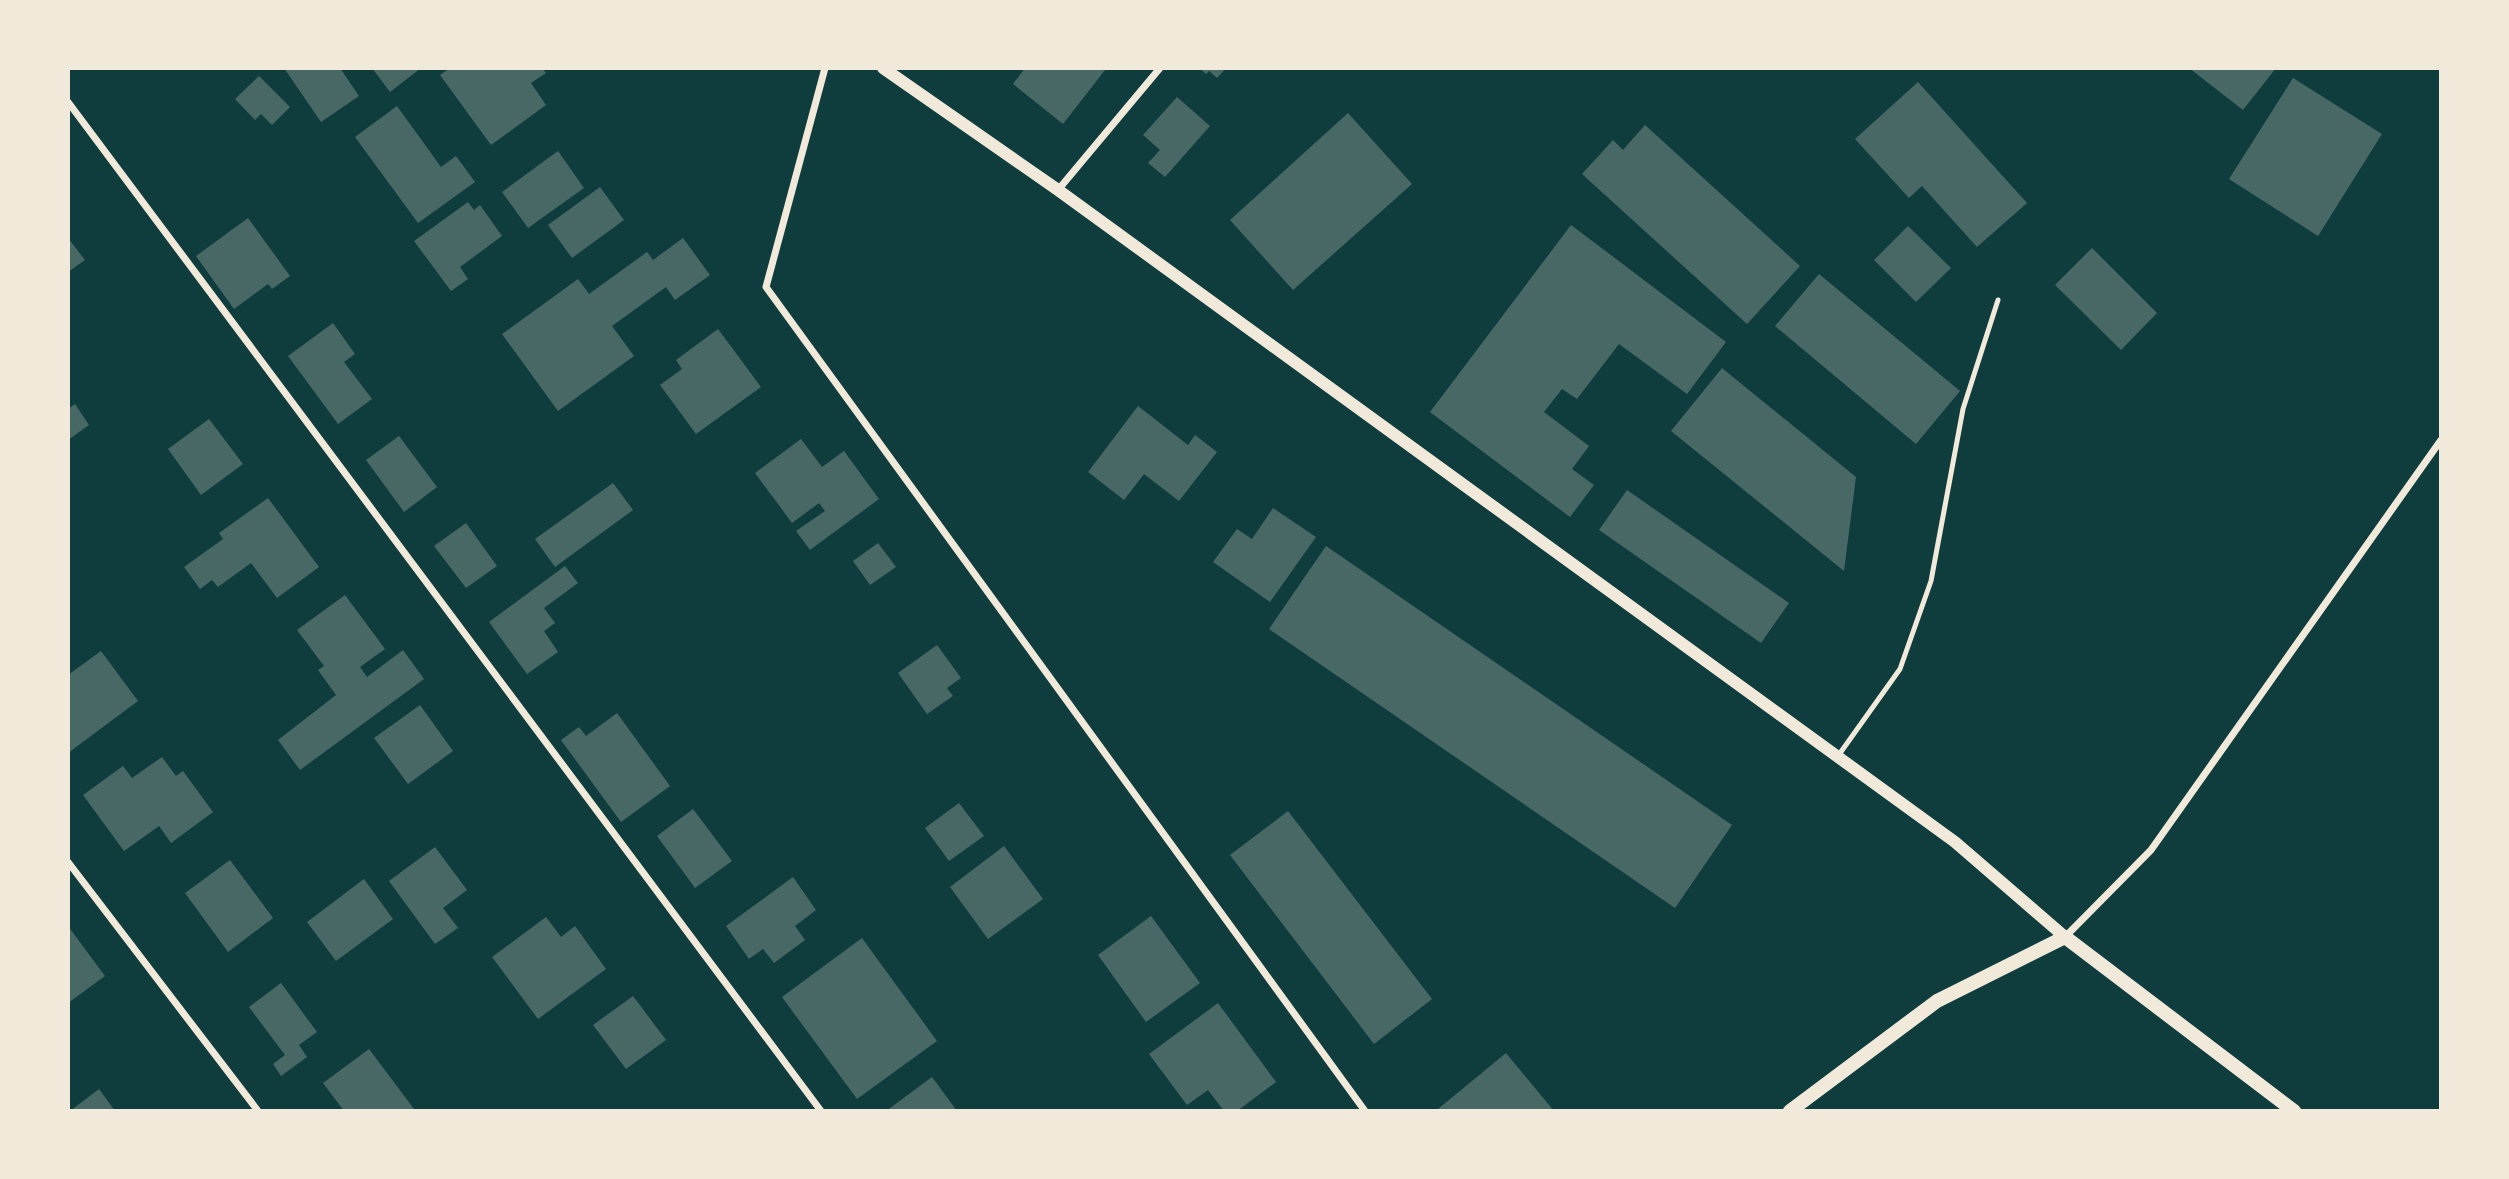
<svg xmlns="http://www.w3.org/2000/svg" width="2509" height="1179" viewBox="0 0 2509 1179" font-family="'Roboto Condensed',sans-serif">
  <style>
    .building { fill: #486865 }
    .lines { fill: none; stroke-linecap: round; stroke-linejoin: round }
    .service { stroke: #f1e9da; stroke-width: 5 }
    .minor { stroke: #f1e9da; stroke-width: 7 }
    .tertiary { stroke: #f1e9da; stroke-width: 12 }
    .secondary { stroke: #f1e9da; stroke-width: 14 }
  </style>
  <rect width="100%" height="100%" fill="#0f3d3e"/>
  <!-- building -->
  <path class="building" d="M284 68H340L359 96 321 122Z
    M372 68H421L390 92Z
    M450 68H542L546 73 531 83 546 105 491 145 440 75Z
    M1025 68H1103L1105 70 1063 124 1013 84Z
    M1199 68H1226L1217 78 1209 71 1206 74Z
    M2189 68H2276L2243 110Z
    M259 76 290 107 272 125 261 114 255 120 235 99Z
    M2293 78 2382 134 2318 236 2229 179Z
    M1918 82 2027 203 1977 247 1922 186 1909 198 1855 139Z
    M1177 97 1210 126 1165 177 1148 163 1160 150 1143 135Z
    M397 106 441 167 456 156 475 182 418 223 355 137Z
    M1348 113 1412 184 1293 290 1230 220Z
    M1645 125 1800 266 1747 324 1582 174 1613 140 1623 150Z
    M558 151 584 188 528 228 502 192Z
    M600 187 624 220 572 258 548 225Z
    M468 202 474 210 480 205 502 236 460 267 468 279 451 291 414 241Z
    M248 218 290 276 272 289 268 284 234 309 196 256Z
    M1571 225 1726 342 1687 394 1619 344 1577 399 1562 389 1544 412 1589 446 1572 469 1594 485 1570 517 1430 412Z
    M1908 226 1951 268 1916 302 1874 260Z
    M68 238 85 260 68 272Z
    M683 238 710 275 675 300 666 287 612 326 634 356 558 411 502 334 578 279 589 294 647 252 653 260Z
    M2092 248 2157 313 2121 350 2055 285Z
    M1819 274 1960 391 1916 444 1775 326Z
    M333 323 355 354 344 362 372 399 338 424 288 356Z
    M718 329 761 387 696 434 660 385 682 369 676 360Z
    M1722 368 1856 477 1844 571 1671 431Z
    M75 404 89 425 68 440V409Z
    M1138 406 1188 445 1195 435 1217 452 1179 501 1144 474 1124 500 1088 472Z
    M209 419 243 464 201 495 168 449Z
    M399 436 437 487 404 512 366 460Z
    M801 439 822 467 844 451 879 499 810 550 796 531 825 511 819 503 792 523 755 473Z
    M613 483 633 510 555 567 535 539Z
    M1627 490 1789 603 1761 643 1599 530Z
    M268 498 319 567 277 598 251 563 218 587 212 580 200 589 184 567 223 539 219 533Z
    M1273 508 1316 537 1270 602 1213 562 1237 529 1252 539Z
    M466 523 497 566 466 588 434 546Z
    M878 543 896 567 870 585 853 561Z
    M1326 546 1732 825 1675 908 1269 629Z
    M565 566 578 583 544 608 555 623 544 631 558 652 527 674 489 622Z
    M345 595 385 649 360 667 367 677 403 650 424 679 300 770 278 740 336 695 318 670 324 666 297 630Z
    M937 645 961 678 947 688 953 696 927 714 898 673Z
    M101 651 138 701 68 753V675Z
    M420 705 453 751 408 784 374 738Z
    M617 713 670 786 621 822 561 740 579 727 586 736Z
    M162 757 176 776 183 771 213 812 171 843 159 826 124 851 83 795 123 766 132 778Z
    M959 803 984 836 949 861 925 828Z
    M693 809 732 861 695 888 657 836Z
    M1288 811 1432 999 1374 1044 1230 855Z
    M1004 846 1043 899 988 939 950 887Z
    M435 847 467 890 443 908 458 928 435 944 389 881Z
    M230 860 273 918 228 952 185 893Z
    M793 877 816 910 795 926 805 940 774 963 763 949 749 959 726 926Z
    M364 879 393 919 336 961 307 922Z
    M1151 916 1200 983 1146 1022 1098 955Z
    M546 917 561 937 575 926 606 969 538 1019 492 957Z
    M68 926 105 976 68 1003Z
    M862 938 937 1041 857 1099 782 997Z
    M281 983 317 1032 299 1045 307 1057 281 1076 273 1064 285 1055 249 1007Z
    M633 996 666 1040 626 1069 593 1025Z
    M1218 1003 1276 1082 1237 1111H1224L1208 1090 1187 1105 1149 1054Z
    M369 1049 414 1109 411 1111H344L323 1083Z
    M1506 1053 1554 1111H1439L1438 1109Z
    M932 1077 957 1111H886Z
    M99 1089 115 1111H70Z"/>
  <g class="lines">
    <!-- service -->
    <path class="service" d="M1838 756 1900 669 1931 581 1963 409 1998 300"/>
    <!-- minor -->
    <path class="minor" d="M825 68 766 287 1365 1111
      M68 102 821 1111
      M1058 190 1160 68
      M68 862 258 1111
      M2065 937 2151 850 2441 440"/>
    <!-- tertiary -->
    <path class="tertiary" d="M883 68 1058 190 1955 842 2065 937"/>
    <!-- secondary -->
    <path class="secondary" d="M1790 1111 1937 1001 2065 937 2294 1111"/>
  </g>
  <!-- border -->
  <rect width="2509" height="1179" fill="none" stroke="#f1e9da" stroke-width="140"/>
</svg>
